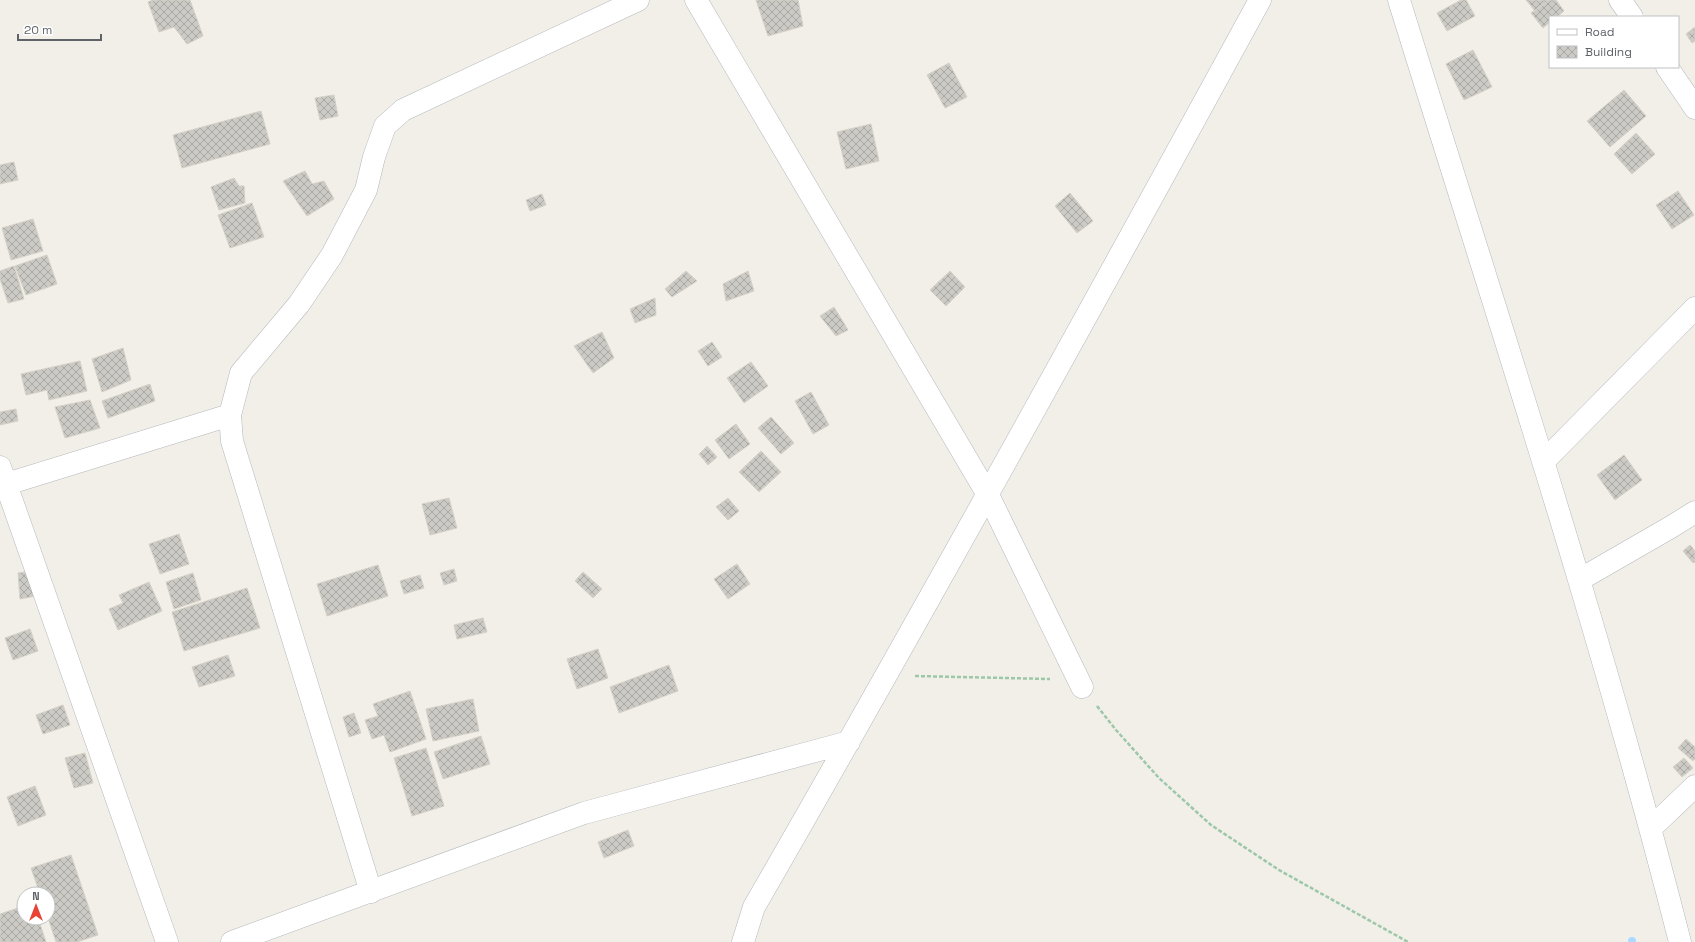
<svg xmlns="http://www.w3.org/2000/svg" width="1695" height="942" viewBox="0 0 1695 942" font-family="'Space Grotesk',sans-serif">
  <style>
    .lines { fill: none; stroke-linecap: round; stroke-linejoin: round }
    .stream { stroke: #aadaff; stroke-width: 8 }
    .building { fill: url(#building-cross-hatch); stroke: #d6d1c6 }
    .minor-casing { stroke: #b5b8bc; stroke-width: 23 }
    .path { stroke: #9cc7a9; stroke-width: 2.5; stroke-dasharray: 4 2; stroke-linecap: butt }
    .minor { stroke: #fff; stroke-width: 22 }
  </style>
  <defs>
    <pattern id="building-cross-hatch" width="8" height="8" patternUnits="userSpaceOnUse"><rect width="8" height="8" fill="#cccac5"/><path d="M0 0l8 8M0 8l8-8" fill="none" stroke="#a9a8a4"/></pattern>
  </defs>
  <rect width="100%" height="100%" fill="#f1efe8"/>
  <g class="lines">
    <!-- stream -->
    <path class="stream" d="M1632 942V941"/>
  </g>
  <!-- building -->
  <path class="building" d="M153 0H190L203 36 187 44 174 27 159 32 148 2Z
    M756 0H798L803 26 768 36Z
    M1461 0H1466L1475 16 1447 31 1437 13Z
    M1526 0H1549L1535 11Z
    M1549 0H1556L1564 11 1557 17H1550V22L1543 28 1531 13Z
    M1695 27V41L1692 43 1686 34Z
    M1473 50 1492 87 1464 100 1446 64Z
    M949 63 967 97 945 108 927 75Z
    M1624 90 1646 116 1610 147 1587 121Z
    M334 95 338 116 320 120 315 98Z
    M261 111 270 144 182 168 173 135Z
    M871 124 879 161 846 169 837 132Z
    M1636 133 1655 154 1632 174 1614 154Z
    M14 162 18 180 0 184V165Z
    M305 171 312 184 324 181 334 199 307 216 283 181Z
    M234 178 239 186H244L245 203 219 210 211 187Z
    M1678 191 1694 215 1672 229 1656 205Z
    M1070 193 1093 221 1077 233 1055 206Z
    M542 194 546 205 530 211 526 200Z
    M252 203 264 237 230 248 218 215Z
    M33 219 43 251 11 260 2 228Z
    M47 255 57 284 26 295 15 266Z
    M14 266 24 299 8 303 0 279V271Z
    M686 271 697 281 672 297 665 289Z
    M748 271 754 291 726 301 723 284Z
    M950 271 965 287 946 306 930 290Z
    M655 298 656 315 635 323 630 309Z
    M834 307 848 330 836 336 820 316Z
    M602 332 614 358 593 373 574 346Z
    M712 342 722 357 708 366 698 351Z
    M123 348 131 380 102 392 92 359Z
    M80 361 87 391 49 400 47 390 26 395 21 374Z
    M751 362 768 386 744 403 727 378Z
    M150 384 155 401 108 418 102 401Z
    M811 392 829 425 813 434 795 401Z
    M90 400 100 428 65 438 55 407Z
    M16 409 18 421 0 425V412Z
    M771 417 794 443 781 454 758 428Z
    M736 424 750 444 729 459 715 440Z
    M707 446 717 457 708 465 699 454Z
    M761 451 781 472 759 492 739 472Z
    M1624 455 1642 480 1615 500 1597 475Z
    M449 498 457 528 430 535 422 504Z
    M728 498 739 511 728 520 716 507Z
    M179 534 189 564 160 574 149 544Z
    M1690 545 1695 551V562L1693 563 1683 551Z
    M737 564 750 584 728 599 714 579Z
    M378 565 388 596 327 616 317 584Z
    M454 569 457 581 444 585 440 573Z
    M32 571 36 596 20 599 18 573Z
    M583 572 602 589 593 598 575 581Z
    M193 573 201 600 174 609 166 582Z
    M420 575 424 588 404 594 400 581Z
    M149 582 162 611 118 630 109 609 123 603 119 595Z
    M247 588 260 628 184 651 172 612Z
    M483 618 487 632 457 639 454 625Z
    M30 629 38 651 13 660 5 638Z
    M598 649 608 678 577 689 567 659Z
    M228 655 235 676 199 687 192 667Z
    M669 665 678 691 619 713 610 687Z
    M410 691 426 739 390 752 384 735 372 739 365 720 378 716 373 704Z
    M473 699 479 731 433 741 426 709Z
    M63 705 70 725 43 734 36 715Z
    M354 713 361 733 349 737 343 717Z
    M481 736 490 764 443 779 434 752Z
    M1686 739 1695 747V759L1693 761 1678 748Z
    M426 748 444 806 412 816 394 758Z
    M85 753 93 783 74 788 65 758Z
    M1684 758 1693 768 1682 777 1673 767Z
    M35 786 46 815 18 826 7 797Z
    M628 830 634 846 604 858 598 842Z
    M71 855 98 935 77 942H56L48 918V894H40L31 868Z
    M24 906V918H38L46 942H0V914Z"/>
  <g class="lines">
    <!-- minor casing -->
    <g class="minor-casing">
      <path id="minor" d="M696 0 988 495 1082 687
        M1399 0C1496 313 1599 624 1680 942
        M1620 0 1632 17
        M1667 67 1695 108
        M1543 462 1695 308
        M0 467 167 942
        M0 486 230 415
        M1579 580 1671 527 1695 512
        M1651 828 1695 786
        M371 892 232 441 230 415 241 373 299 304 332 255 366 190 374 157 385 126 403 110 638 0
        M232 942 584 813 849 742
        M743 942 754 907C927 607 1094 304 1260 0"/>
    </g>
    <!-- path -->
    <path class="path" d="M915 676 1050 679
      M1097 706 1116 730 1159 778 1211 825 1279 870 1408 942"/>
    <!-- minor -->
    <use href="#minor" class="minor"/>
  </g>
  <!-- legend -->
  <rect x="1549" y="16" width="130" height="52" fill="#ffffff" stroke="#bfc1c3"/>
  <rect x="1557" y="29" width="20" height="6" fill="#ffffff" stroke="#bfc1c3"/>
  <text x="1585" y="36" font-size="12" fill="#5f6368">Road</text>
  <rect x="1557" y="46" width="20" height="12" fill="url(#building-cross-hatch)" stroke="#bfc1c3"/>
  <text x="1585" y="56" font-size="12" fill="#5f6368">Building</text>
  <!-- north arrow -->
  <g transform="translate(36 906)"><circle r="19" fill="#ffffff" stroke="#bfc1c3"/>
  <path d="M0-3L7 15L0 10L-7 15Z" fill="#ea4335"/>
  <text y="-6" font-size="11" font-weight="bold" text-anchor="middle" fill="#5f6368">N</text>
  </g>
  <!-- scale -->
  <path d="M18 34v6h83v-6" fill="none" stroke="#5f6368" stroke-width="2"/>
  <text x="24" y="34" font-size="12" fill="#5f6368" stroke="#ffffff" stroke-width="3" paint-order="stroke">20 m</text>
</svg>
